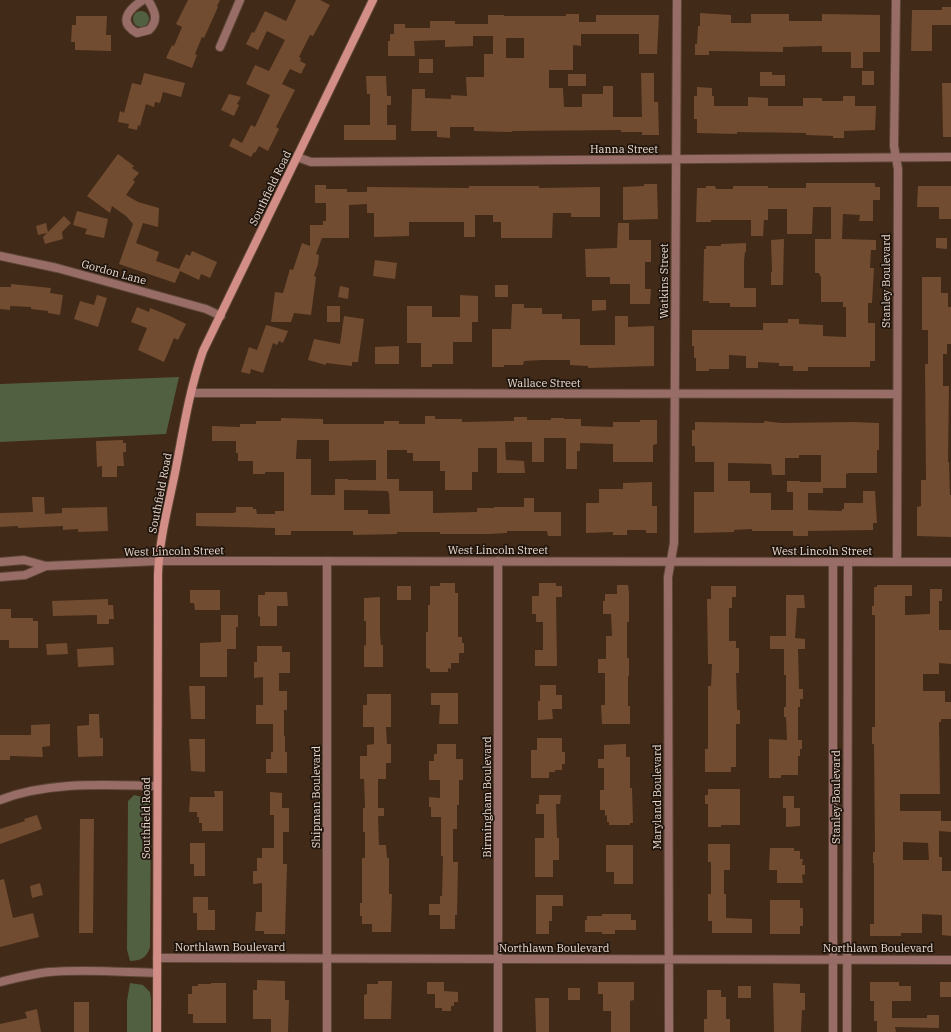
<svg xmlns="http://www.w3.org/2000/svg" width="951" height="1032" viewBox="0 0 951 1032" font-family="'IBM Plex Serif',serif">
  <style>
    .green { fill: #526042 }
    .building { fill: #714c30; fill-rule: evenodd }
    .lines { fill: none; stroke-linecap: round; stroke-linejoin: round }
    .minor-casing { stroke: #5d4635; stroke-width: 10 }
    .tertiary-casing { stroke: #5d4635; stroke-width: 10 }
    .secondary-casing { stroke: #5d4635; stroke-width: 10 }
    .minor { stroke: #986d68; stroke-width: 8 }
    .tertiary { stroke: #986d68; stroke-width: 8 }
    .secondary { stroke: #d38e87; stroke-width: 8 }
    .labels { text-anchor: middle; dominant-baseline: central; stroke-width: 3.5; stroke-linejoin: round; paint-order: stroke }
    .street-label { font-size: 11px; fill: #eadacf; stroke: #20150d }
  </style>
  <rect width="100%" height="100%" fill="#422a18"/>
  <!-- green -->
  <path class="green" d="M133 19a8 8 0 1 1 16 0a8 8 0 1 1-16 0Z
    M179 377 166 434 0 442V384Z
    M134 795 146 798 151 803 150 947C147 958 140 961 130 961L127 950 128 801Z
    M130 983 143 985 150 992 151 999V1032H127V1001Z"/>
  <!-- building -->
  <path class="building" d="M188 0H220L217 6 218 7 204 38 202 37 195 54 197 55 192 68 166 58 172 45 174 46 182 27 176 24Z
    M296 0H320L330 5 313 36 310 35 299 57 301 58 300 61 306 64 301 74 290 69 282 84 295 90 276 127 279 129 268 151 259 146 255 153 254 152 251 157 229 146 233 138 242 143 251 125 255 127 270 95 246 84 255 65 269 71 285 40 267 31 258 50 246 44 252 32 254 33 265 11 286 21Z
    M942 7H951V25H932V51H911L912 10H942Z
    M700 13 731 15V23H751V14H789V21H822V14L880 15V52H863V68H851V52H822V46L783 47V52L709 51V55H695V44H697L698 26H700Z
    M566 14H579V22H596V15H659L657 54H639V34H581V46L573 45V70H549V88H563L564 107H582V94H603V86H613V117H642L641 73H654V102H658L659 135H642V132H621V130L512 131V132L474 131V127H450V138L437 137V131H411L412 89H425V98L451 99V95L467 96 466 77H484V54H493V36H473V46L445 47V40L414 41 415 56H388V41H390V34H394V24H405V28H430V21H455V24H488V15H504V16H566ZM506 38H524V58H506Z
    M76 16H107L106 35H111V51L75 50V42H71L72 25H76Z
    M419 59H433V73H419Z
    M862 71H874V85H862Z
    M760 72H772V75H785V86H760Z
    M144 73 185 83 181 97 163 92 160 103 155 102 154 107 146 104 140 126 138 125 137 130 128 128 129 124 118 122 120 111 124 113 132 83 141 85Z
    M568 74H586V86H568Z
    M366 76H386L387 96H391V105H387V125H396V140H344V125H370V94H367Z
    M942 83H951V137H943Z
    M697 87 712 88V96H714V106H748V97L768 98V106H803V98H822V101H843V96H855V106H876L875 130 844 131V138H833V136L806 135V133L737 132V134L697 133V119H694V96H697Z
    M229 94 241 97 237 104 239 105 234 116 221 110Z
    M118 154 134 166 132 168 139 173 133 180 135 182 126 195 138 202 159 208 158 227 143 223 136 243 159 252 156 261 179 269 186 254 190 256 192 251 217 262 210 278 201 274 199 280 180 271 175 283 119 264 133 224 126 216 112 206 110 213 87 196Z
    M806 183H875V187H880V200H873V221H859L860 215 843 214 842 239 876 240V250H871L870 268H874L872 303H868V323H875V361H870V367H808V371H793V366H779V363L758 362V368H746V356L729 355V369H709V371H696V358H694V346H692V330H763V323H788V319H799V324L823 325V336L846 337V307H843V302H821V276H820L819 273H815V239H831V207H813L812 234H787V209H768V220H764L763 236H751V220H711V222H696L697 188H706V186H715L716 189H733V186H768V188H806Z
    M644 184H657L658 219 623 220V187L644 186Z
    M315 185H326V189H347V192H367V187L469 188V186H539V188L600 187V217H571V213H553L552 238H501V222H493V215H475V237H464V222H409V236L374 237V213H367V204L349 205V238H322L316 254 319 255 318 264 314 276 316 277 311 315 294 313 291 322H271L275 292 283 293 290 269 293 270 302 243 310 246V225H323V221H326V203H315Z
    M918 186H951V219H939V207H917Z
    M77 211 108 219 104 238 85 234 87 229 73 225Z
    M64 216 71 223 62 232 63 239 45 244 43 237 47 233 38 235 36 226 46 223 48 232Z
    M618 223H629V240H651V262H645V289H651L650 304H630V284H610V277H586L585 249 617 248Z
    M936 238H947V249L936 248Z
    M784 239 783 285H771V272H772L771 240Z
    M746 243V252H745L744 261V288H756V307H730V303H709V301H703L704 249H706V246H721V244Z
    M375 260 397 263 395 279 373 276Z
    M922 277H941V293H948V307H951V344H947V354H943V386H949L948 462H949L950 495H951V537L917 536V507L921 506V480H926L925 364H928V330H922Z
    M11 284 51 288 50 293 63 295 60 315 48 313V311L31 309V307L10 306V310L0 309V287H11Z
    M495 285H508V297H495Z
    M340 286 349 288 348 299 338 297Z
    M97 295 107 298 98 327 74 319 80 301 94 305Z
    M460 295 478 296V322H472V342H453V364H432V367H421V343H407V306H432V317H460Z
    M592 300H606V310L592 311Z
    M512 304H524V308H542V314H562V319H580V345H615V316H628V327L654 326V366L588 368V366L570 365V360H542L524 361 523 365H504V367H492V329H511Z
    M327 306H340V322H327Z
    M137 307 149 312 150 308 170 316 186 324 178 340 174 338 164 362 138 350 147 328 131 322Z
    M344 316 364 319 358 362H352V366L326 363V365L308 360 314 339 340 344Z
    M266 325 288 331 283 343 279 341 277 345 273 343 263 373 251 369 250 374 241 372 249 347 257 350Z
    M399 346V364H375V347Z
    M425 416H435V419H462V422L514 421V417H527V420H551V418H564V419H581V426L613 427V422H640V420H657V444L653 445V462H613V444L580 443V451H577V469H566V438H544V462H532V442H505L506 460 524 461 525 473H497V448H478V472H472V490H445V471H440V461H413V453H407V450H387V479H399V491H433V513L477 512V508H494V507H524V498H534V512H561V536H548L547 531H507V533L488 534H440V532H397V534L353 535V531H291V535H275V528L196 526V513H234L236 512V507H253V509H256L257 514H275V511H284V472H265V474H253V461H238V453H236V441H212V426L240 427V424H256V421H281V418L323 419V424H384V421H399V424H425ZM297 440H329V461L376 460V480H348V479H335V495H311V459H296ZM344 490 388 491V493H389L390 514H368V510H344Z
    M764 421 781 423 853 422 879 423V450H877V473H849L846 474V488H823V493H808V510L842 511V509H844V503H863V491H875L877 523H873V530L808 531V536H793V531H752V529L734 530V532L694 533V492H714V462H695V446H692V430H695V422L764 423ZM799 455H821V482H800V481H787V492H793V510H771V493H750V481H728V463L771 464 772 475H785V458H799Z
    M123 440V443H126V452H123L124 466H117V477H102V466L97 467 96 441Z
    M652 482V506H657V533H646V530H627V535H613V532L586 533V503H599V489H623V483Z
    M32 497H44L45 514 62 513V508L107 507 108 531 78 532V529L63 530V526L18 528V526L0 527V513L33 512Z
    M440 583H455V593H458V637H462V643H464V653H459V663H451V669L448 668V672H430V669L426 668V632H428V605H430V586H440Z
    M539 583H556V586H562V597H556L557 666H535V650H543V622H536V614H532V596H539Z
    M617 585H628L629 593V622H627V658H629V676H628V706H630V724H602L601 705H605V673H598V659H606V636H612L611 614H603V601H605V594H617Z
    M877 585H912V596H905V615L930 614V589H942V601H939V630H951V664L939 663V674H923V691H945V702H951V719H941V722H939L940 794H900V811H941V821H951V832L939 831V857H942V871H951V936L942 935V915L922 914V933H901V936H870V924H874V863H873V852H875L874 744H872V727H875V615H872V606H874V587H877ZM903 842 928 843 929 860H903Z
    M397 586H411V600H397Z
    M711 586H736V597H732V608H729V641H736V648H739V673H736L737 710H740V724H736V767H731V772H705V749H708V686H711L712 664H708L707 599H711Z
    M190 590H220V610H195L194 603H190Z
    M265 592H287L288 606H277V626H260V617L258 616V595H265Z
    M786 595H804L805 608H797L795 638 805 639V649H798L799 689H803V699H800V707H798V740H802V749H800V756H798V775H781V778H769V739L787 740 786 717H784V707H786V675H784V649H770V636H786Z
    M380 597V633L381 645H383V667H364V645L366 646V621H364V598Z
    M108 599V605H113L114 619H109V624H97V615L53 616 52 601Z
    M0 609H11V618H33V621H38V648H9V640H0Z
    M221 615H238V627H236V649H227V677H200V643L221 642Z
    M67 643 68 654 47 655 46 644Z
    M257 646H282V652H290V673H279V691H287V710H284V736H285V752H287V773H266V759H271V752H273V724H256V705H263V677L254 678V662H257Z
    M113 647 114 665 78 667 77 649Z
    M540 685H556V695H562V709H552L553 719 538 720V701H540Z
    M189 686H205V719H191Z
    M431 693H458V724H439L440 705H431Z
    M367 694H391V727H386L387 744H391V763H386V779H378V808H384V816H378L379 845H386L387 858H389V894H392L391 932H372V924H362V916H360V903H362V858H365V832H363V808H365L364 779H360V756H367V745L374 744V727H363V705H367Z
    M89 714H99L100 738H103V756L78 757 77 726 89 725Z
    M50 724V746L42 747 43 757 10 756V760H0V735H31V725Z
    M537 738H562V752H565V764H562V770H555V772H549V778H531V750H537Z
    M189 739H205V772L191 771Z
    M437 744H456V759H463V780H459V805H457V829H453V862H458L457 915H455V929H440V915H429V904H440V896H442L443 856H441V817H431V807H429V797L440 798V780H429V761H434V754H437Z
    M626 744V757H630V788H632L633 823H630V825H609V822H607V815L605 816V810H600V790H604V768H598V759H604V745Z
    M708 789H740V825H721V827H708V804H705V795H708Z
    M214 791H223V831H202V823H199V817H197V812H189L190 797H215Z
    M270 792 282 793V808H289V832H283V864H287L285 934H264V931H255L256 912H262V883L253 884V871H257V858H262V848H274V815H270Z
    M539 795H561L560 804H556L557 838H559V860H553V877H535V838H544V814H536V804H539Z
    M783 796H794V808H800V826L786 827V808H790H783Z
    M37 815 42 829 0 844V829L25 821 24 819Z
    M80 819H94L93 933H79Z
    M190 843H205V876H194V864H190Z
    M708 844H730V870H724V894H726V918L752 919V933H712V921H708V894H711V862H708Z
    M606 845H633V884H614V872H606Z
    M770 848H794V851H800V859H803L802 865H805V874L802 875 803 883H777V870H769Z
    M4 879 13 918 33 913 39 937 0 947V880Z
    M40 883 43 895 32 898 30 886Z
    M536 895H563V906H552V921H549V934H536Z
    M193 897H208V910H215V930H197V913H193Z
    M770 900H800V908H803V926H800V934H770Z
    M602 914H631V920H636V930H615V934H602V932H585V920H587V916H602Z
    M257 980 285 981V1000H289L288 1032H271V1019H253V990H257Z
    M378 981H392L391 1019H364V995L367 994V984H378Z
    M427 982H444V991L458 992V1002H454V1006H451V1011H442V1008H435V994H427Z
    M598 982H634V1000L630 1001V1032H611V1011H603V994H598Z
    M870 982H899V986H911V1001H892V1018H927V1015H939V1028L895 1027 896 1032H877V1021H874V1001H870Z
    M940 982H951V997H940Z
    M211 983H226V1023H193V1014H188V994H192V986H198V984H211Z
    M773 983 800 984V993H805V1010H802L801 1032H774Z
    M738 986H751V998H738Z
    M568 988H580V1000H568Z
    M707 990H721V997H726V1019H730V1032H704V1019H707Z
    M535 998H549V1032H536Z
    M74 1002H89V1032H74Z
    M37 1009 41 1032H0V1024L27 1018 25 1012Z"/>
  <g class="lines">
    <!-- minor casing -->
    <g class="minor-casing">
      <path id="minor" d="M143 0C129 9 117 22 137 33L149 30C159 20 155 11 148 0
        M896 0 894 146 898 169 897 562
        M220 47 240 0
        M297 157 311 162 951 157
        M0 256 57 268 206 309 221 316
        M191 393 897 394
        M327 561V1032
        M0 800C49 781 105 785 157 786
        M157 958 951 960
        M0 982C16 978 32 974 49 972 84 969 121 972 157 973
        M498 1032V561
        M669 1032 668 577 674 543 677 0
        M833 1032V562
        M847 1032 848 562"/>
    </g>
    <!-- tertiary casing -->
    <g class="tertiary-casing">
      <path id="tertiary" d="M0 562 24 560 46 566 158 561 951 562
        M0 577 25 575 46 566"/>
    </g>
    <!-- secondary casing -->
    <g class="secondary-casing">
      <path id="secondary" d="M157 1032 158 575C159 541 168 507 175 473 183 432 189 391 203 351L373 0"/>
    </g>
    <!-- minor -->
    <use href="#minor" class="minor"/>
    <!-- tertiary -->
    <use href="#tertiary" class="tertiary"/>
    <!-- secondary -->
    <use href="#secondary" class="secondary"/>
  </g>
  <g class="labels">
    <!-- street labels -->
    <g class="street-label">
      <text x="624" y="149">Hanna Street</text>
      <text transform="translate(270 188) rotate(-64)">Southfield Road</text>
      <text transform="translate(114 272) rotate(15)">Gordon Lane</text>
      <text transform="translate(664 281) rotate(-90)">Watkins Street</text>
      <text transform="translate(886 281) rotate(-90)">Stanley Boulevard</text>
      <text x="544" y="383">Wallace Street</text>
      <text transform="translate(160 493) rotate(-79)">Southfield Road</text>
      <text x="498" y="550">West Lincoln Street</text>
      <text transform="translate(174 551) rotate(-1)">West Lincoln Street</text>
      <text x="822" y="551">West Lincoln Street</text>
      <text transform="translate(316 797) rotate(-90)">Shipman Boulevard</text>
      <text transform="translate(487 797) rotate(-90)">Birmingham Boulevard</text>
      <text transform="translate(657 797) rotate(-90)">Maryland Boulevard</text>
      <text transform="translate(836 797) rotate(-90)">Stanley Boulevard</text>
      <text transform="translate(146 818) rotate(-90)">Southfield Road</text>
      <text x="230" y="947">Northlawn Boulevard</text>
      <text x="554" y="948">Northlawn Boulevard</text>
      <text x="878" y="948">Northlawn Boulevard</text>
    </g>
  </g>
</svg>
